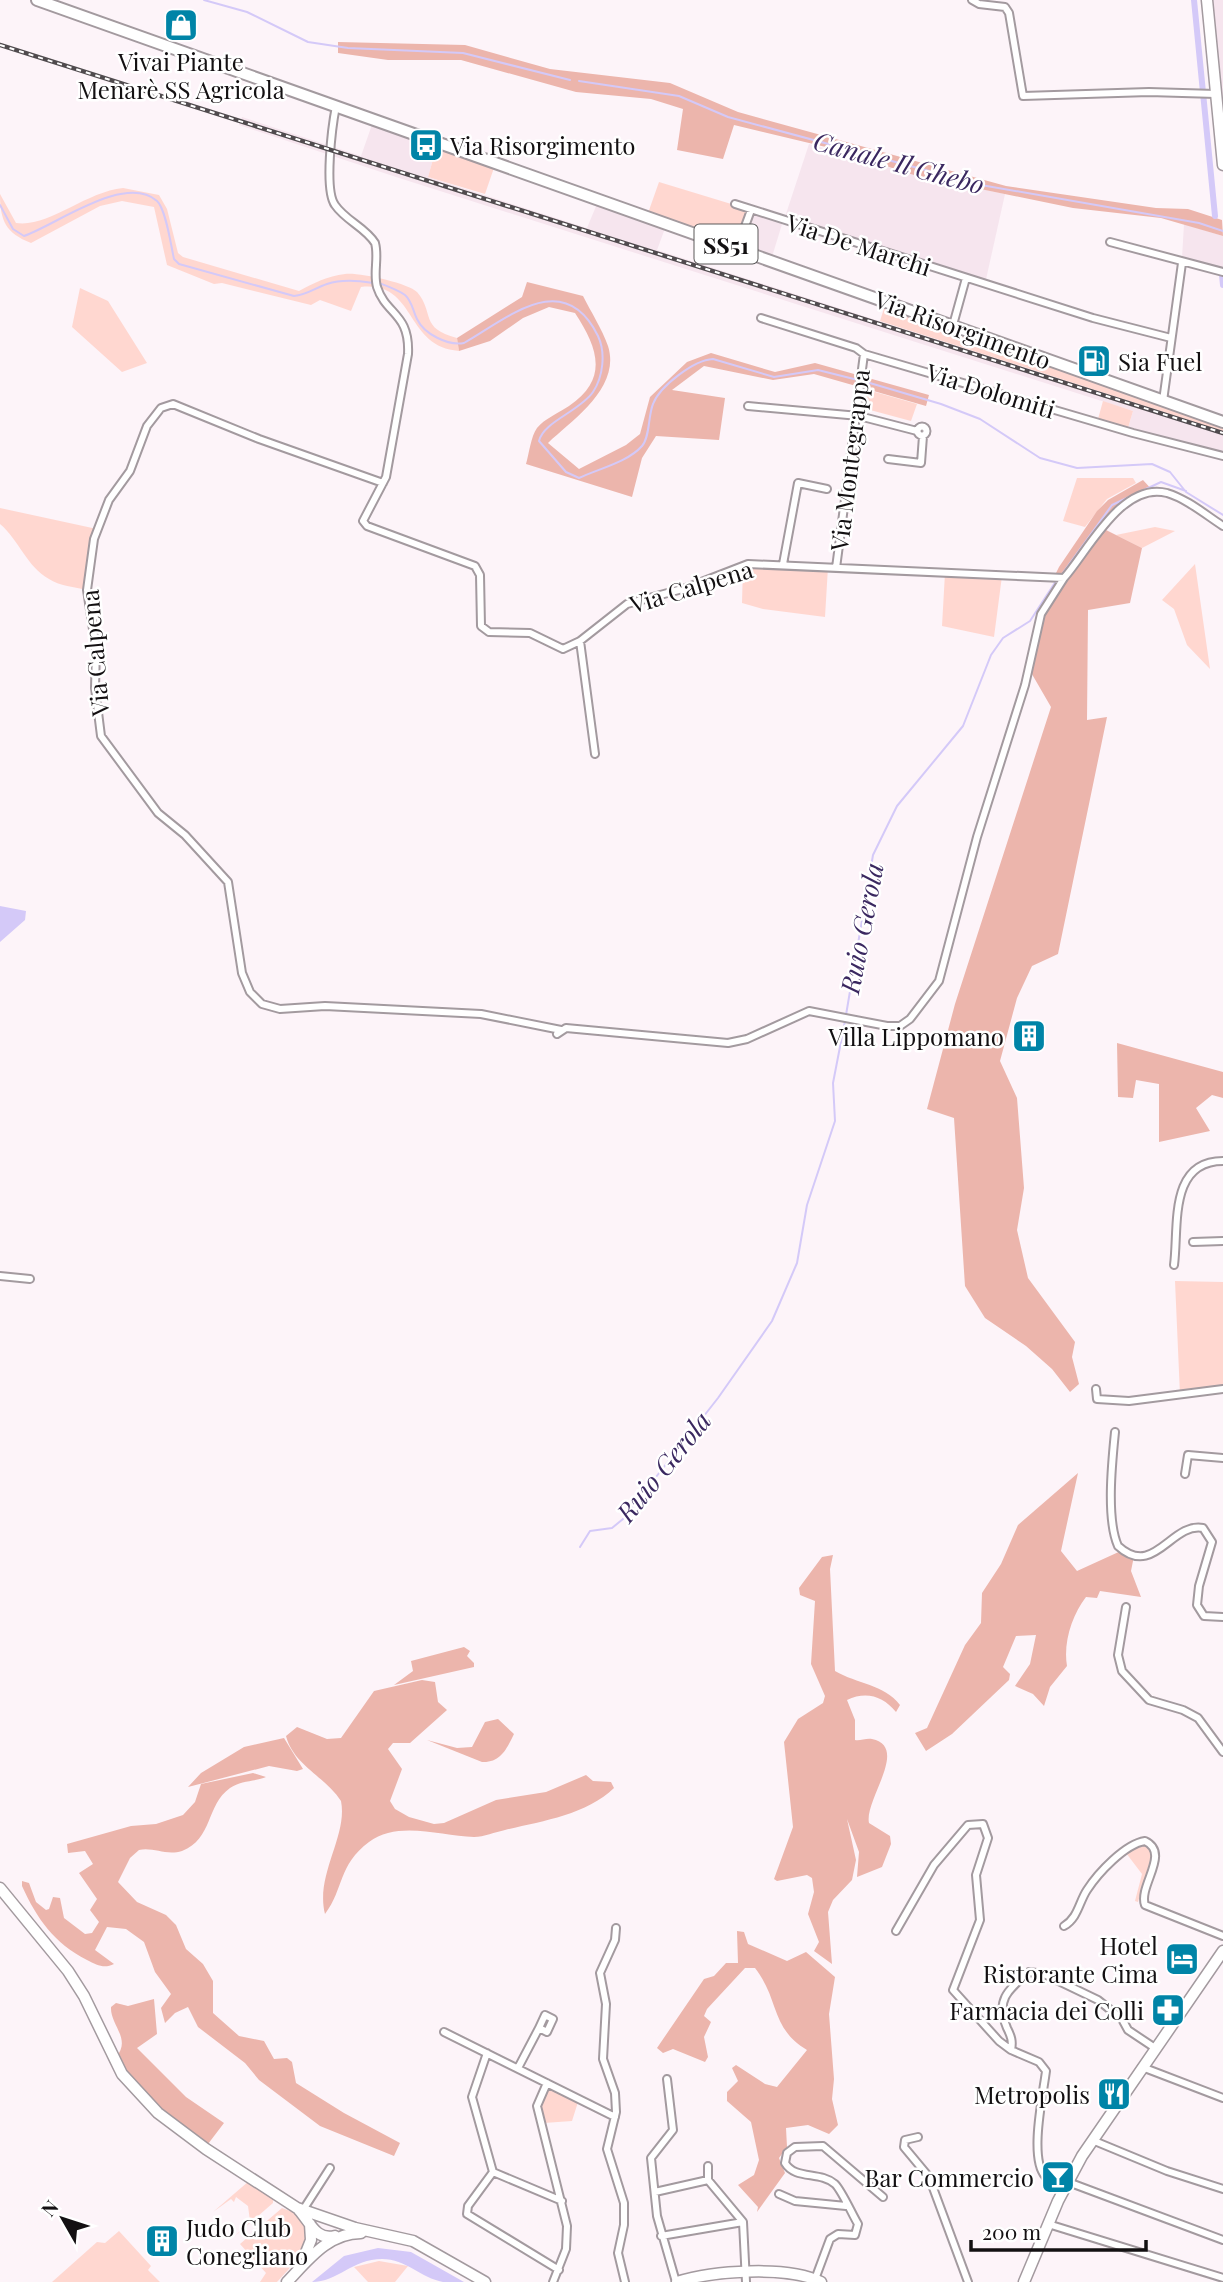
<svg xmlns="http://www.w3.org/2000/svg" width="1223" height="2282" viewBox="0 0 1223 2282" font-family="'Playfair Display',serif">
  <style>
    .built { fill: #f6e5ee }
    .green { fill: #ffd7d0 }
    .forest { fill: #ecb5ac }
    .water { fill: #d4c9f8 }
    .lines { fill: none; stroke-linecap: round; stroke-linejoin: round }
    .stream { stroke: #d4c9f8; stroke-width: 2 }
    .canal { stroke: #d4c9f8; stroke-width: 6 }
    .street-casing { stroke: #a39a9f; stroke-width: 10 }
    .secondary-casing { stroke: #a39a9f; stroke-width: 13 }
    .primary-casing { stroke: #a39a9f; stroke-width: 14 }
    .street { stroke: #fff; stroke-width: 6 }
    .secondary { stroke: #fff; stroke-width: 10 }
    .primary { stroke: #fff; stroke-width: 10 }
    .rail-casing { stroke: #504b4e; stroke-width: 4.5 }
    .rail { stroke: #fff; stroke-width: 2; stroke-dasharray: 5; stroke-linecap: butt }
    .labels { text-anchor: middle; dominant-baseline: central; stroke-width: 5; stroke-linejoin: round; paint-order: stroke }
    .shield { fill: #fff; stroke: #5a5859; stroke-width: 2 }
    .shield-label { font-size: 23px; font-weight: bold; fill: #131012 }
    .poi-label { font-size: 24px; fill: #131012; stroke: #fff; text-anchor: end }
    .street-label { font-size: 24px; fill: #131012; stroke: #fff }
    .water-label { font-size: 26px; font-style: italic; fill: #3a2860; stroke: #fff }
  </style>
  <rect width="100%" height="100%" fill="#fdf4f9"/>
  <!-- built -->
  <path class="built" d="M1207 0H1223V147Z
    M242 117 361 156 374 119 438 142 428 177 587 228 599 199 667 223 657 250 1223 431V450L1218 452 1127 432 1133 411 396 177 239 125Z
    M809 144 918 176 1005 194 985 284 783 221 771 260 737 248 751 210 784 220Z
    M1184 224 1223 236V269L1182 258Z"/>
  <!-- green -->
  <path class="green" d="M438 142 496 162 485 194 428 177Z
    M659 182 751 210 737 248 647 216Z
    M123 188 159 195 167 209 178 253 183 257 299 291C314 283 327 276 345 274 358 272 408 283 417 292 435 313 419 328 457 338L459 351C404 347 417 281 361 287L351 311 320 300 311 305 222 283 214 284 167 265 154 207 122 201 100 206 31 243C6 233 0 221 0 194L16 223C48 228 85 192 123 188Z
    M80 288 108 301 147 363 122 372 72 327Z
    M885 305 1223 428V431L880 321Z
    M861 388 917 404 911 421 859 407Z
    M1103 401 1133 411 1128 428 1098 419Z
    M1077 478H1133L1136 483 1107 499 1085 527 1063 521Z
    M0 508 97 529 87 590C75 587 59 586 49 579 27 567 19 540 0 524Z
    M1155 527 1175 531 1142 548 1116 535Z
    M1195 564 1210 669 1187 645 1174 609 1162 600Z
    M743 565 828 567 825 617 763 609 742 603Z
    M945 573 1002 576 994 637 942 626Z
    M1175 1281 1223 1282V1389L1180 1395Z
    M1144 1844 1148 1845 1152 1854 1138 1902 1135 1901 1142 1874 1126 1853Z
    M548 2087 578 2102 572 2121 544 2123 540 2103Z
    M249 2181 273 2198V2203L235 2236 250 2221 248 2206 236 2197 234 2202 231 2199 213 2212Z
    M282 2208C332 2224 300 2257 277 2282H260L266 2273 240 2244Z
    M119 2231 151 2266 148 2270 160 2282H52L97 2242 105 2243Z
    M379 2261 408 2266 395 2282H368L354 2267Z"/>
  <!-- forest -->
  <path class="forest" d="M338 42 465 45 550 69 670 83 738 112 1006 186 1156 208 1188 209 1222 220 1223 236 1161 218 1073 208 917 176 830 148 734 125 723 159 677 150 683 109 651 99 576 92 461 60H388L338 53Z
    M527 282 583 296C591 312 602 329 608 346 621 387 574 419 548 443L579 469 626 445 640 434 650 397 687 362 711 353 775 372 815 363 929 395 926 406 814 374 773 380 704 366 672 390 725 398 719 440 656 436 642 458 632 497 526 464C529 454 531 436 537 428 544 419 560 412 569 406 609 379 598 348 575 313L549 307 523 318 490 341 459 351 457 338 522 297Z
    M1143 480 1154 492 1133 500 1102 528 1142 548 1130 603 1088 610 1087 720 1107 717 1058 954 1032 966 1017 998 1000 1061 1017 1098 1024 1188 1017 1230 1028 1278 1075 1342 1072 1357 1079 1384 1070 1392 1052 1369 1026 1346 985 1318 965 1286 954 1118 927 1109 955 1004 1051 707 1029 669 1041 614 1063 579 1054 577 1059 567 1097 511 1108 500Z
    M1117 1043 1223 1072V1098L1212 1095 1196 1108 1210 1131 1159 1142V1084L1136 1080 1133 1098 1118 1097Z
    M1078 1473 1061 1551 1077 1571 1123 1550 1134 1556 1131 1571 1141 1597 1100 1591 1097 1598 1086 1597C1072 1615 1063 1643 1067 1666L1050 1687 1044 1706 1033 1694 1015 1686 1030 1664 1036 1635 1016 1636 1003 1667 1010 1674 1009 1680 952 1734 926 1751 915 1733 927 1728 965 1645 981 1623 982 1593 1001 1564 1018 1525Z
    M833 1555 830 1569 835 1671C857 1684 884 1684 900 1705L896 1712C883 1696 866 1691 847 1700L855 1720V1740C860 1741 866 1738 872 1739 910 1747 864 1800 869 1823L890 1836 891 1844 882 1867 857 1877 859 1852 847 1819 856 1860 852 1880 833 1900 828 1912 832 1964 814 1951 819 1942 808 1914 814 1892 812 1878 807 1875 777 1881 774 1879 793 1827 784 1742 798 1719 823 1703 825 1696 811 1664 815 1601 800 1595 799 1588 822 1557Z
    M464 1647 470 1651 467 1656 474 1663V1667L394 1685 413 1671 411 1661Z
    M422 1680 435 1682 438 1702 447 1710 410 1743H393L388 1749 402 1769 390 1801 395 1809 409 1817 434 1824 444 1823 496 1800 546 1792 586 1775 593 1781 611 1782 614 1788C586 1815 542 1821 505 1830 495 1832 484 1837 474 1837 441 1836 398 1820 369 1842 338 1865 344 1889 325 1914 315 1875 348 1836 341 1801 325 1776 294 1766 286 1736L297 1727 327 1739 341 1738 374 1691Z
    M498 1719 514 1734C507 1748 501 1763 482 1762L427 1740 457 1748 472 1747 485 1722Z
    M284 1738 303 1769 297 1771 269 1766 188 1787 201 1773 244 1747Z
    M253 1773 266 1777C254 1782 241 1780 230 1788 206 1805 213 1839 182 1851 166 1856 154 1847 139 1850L130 1858 118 1882 137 1902 166 1915 176 1925 186 1949 203 1964 213 1981V2013L239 2036 264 2041 274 2059 287 2058 292 2062 296 2083 344 2113 400 2143 394 2156 320 2126 259 2080 245 2063 198 2027 188 2007 175 2013 165 2023 161 2008 171 1994 155 1972 144 1942 126 1929 107 1927 95 1950 114 1964C104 1969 97 1965 87 1960 54 1943 37 1919 22 1886V1881L29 1883 36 1902 46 1910 49 1909 53 1897 60 1898 64 1918 85 1934 92 1933 99 1922 90 1910 97 1899 79 1873 93 1864 85 1851 68 1853 67 1844 131 1826 156 1824 183 1815 195 1802 201 1784Z
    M737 1931 744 1932 748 1944 787 1961 806 1952 835 1977 829 2014 834 2079 832 2099 838 2125 829 2134 808 2125 786 2128 787 2147 779 2158 785 2173 757 2212 758 2207 738 2185 754 2175 759 2160 751 2122 727 2101V2092L738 2081 732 2068 736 2065 765 2084 777 2087 807 2050C770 2028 780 2000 755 1968H745L707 2009 704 2016 711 2022 704 2037 708 2057 705 2062 673 2049 663 2053 657 2048 704 1979 714 1976 726 1963H738Z
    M154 1999 157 2034 137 2048 186 2097 224 2123 208 2144C172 2119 140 2094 116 2057 132 2039 110 2025 111 2007L116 2003 128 2006Z"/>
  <!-- water -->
  <path class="water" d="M0 906 26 911 25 920 0 942Z
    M378 2248 411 2252 464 2282C458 2282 449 2282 443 2282 421 2278 406 2259 382 2259 353 2259 337 2282 312 2282L344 2256Z"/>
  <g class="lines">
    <!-- stream -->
    <path class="stream" d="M204 0 247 12 308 42 348 48 463 53 570 80
      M579 81 679 96 728 117 981 185 1199 223 1223 231
      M0 205 13 229 24 236C56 225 125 173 157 201 166 209 171 246 174 259L179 264 294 296C307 295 315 288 327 284 343 279 358 281 374 283
      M379 283C387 286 398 290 405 295 412 301 413 311 417 319 424 334 448 346 464 343 508 318 564 267 598 336 606 353 603 377 593 392 580 411 543 422 539 441L566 472 579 478C598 469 628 462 642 446 650 437 648 416 653 404 660 386 694 360 713 359L774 377 818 370 858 380
      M863 381 941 404 980 419 1040 458 1077 468 1152 464 1170 472 1186 492 1223 515
      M1060 577 1112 505 1161 482 1186 491
      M846 1015 873 855 897 806 963 726 991 655 1003 638 1030 621 1056 581
      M580 1547 590 1531 612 1528 623 1519 718 1398 772 1321 797 1263 807 1205 835 1121 833 1083 845 1021"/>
    <!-- canal -->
    <path class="canal" d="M1194 0 1215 216
      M1222 275 1223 285"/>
    <!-- street casing -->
    <g class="street-casing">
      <path id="street" d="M972 0 979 4 1005 7 1009 13 1023 96 1149 92 1216 94
        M336 106C332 126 324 190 335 205 346 221 365 227 375 243 379 257 373 273 377 287 386 315 410 313 408 354L386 477 363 521 367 526 475 566 480 575 481 626 489 632 530 633 563 649 580 641 627 604 686 588 748 564 1064 578C1088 551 1122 481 1167 493 1187 499 1206 515 1223 526
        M735 204 1093 318 1171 338
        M1110 242 1223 272
        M737 248 751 210
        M761 318 856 348 864 354 1133 433 1223 456
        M953 325 966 278
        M1163 401 1182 263
        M748 406 859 416 917 431
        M917.5 431a4.5 4.5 0 1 1 9 0a4.5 4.5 0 1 1-9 0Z
        M888 459 921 463 923 436
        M383 483 259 439 173 404 161 408 147 426 130 471 109 500 94 539 87 590 96 649 95 688 101 736 158 813 185 835 228 882 242 973 250 992 262 1004 280 1009 325 1006 481 1014 561 1030
        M783 564 798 483 827 489
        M836 568 864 354
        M580 641 595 754
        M557 1034 566 1028 728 1043 747 1039 809 1011 887 1026H900L910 1019 939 981 977 837 1025 685 1041 614 1064 578
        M1193 1242 1223 1241
        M1174 1265C1179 1227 1168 1161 1223 1161
        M0 1276 30 1279
        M1096 1389 1097 1399 1129 1401 1223 1389
        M1115 1432C1112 1462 1106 1519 1118 1546 1154 1579 1171 1522 1203 1528L1212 1542 1199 1586 1197 1605 1204 1616 1223 1617
        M1185 1474 1188 1455 1223 1458
        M1126 1607 1118 1655 1122 1671 1149 1700 1183 1710 1198 1718 1223 1752
        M1064 1926C1078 1918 1079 1902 1087 1890 1098 1873 1125 1844 1145 1841 1171 1853 1138 1886 1145 1905L1223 1936
        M616 1928 615 1940 600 1973 606 2004 603 2059 615 2093 616 2112 607 2149 624 2203V2225L618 2253 625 2282
        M896 1931 934 1865 968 1825 983 1824 988 1838 976 1875 980 1920 953 1990 999 2041 1011 2050
        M444 2032 615 2117
        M487 2053 472 2097 493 2172 468 2206 467 2214 559 2270
        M1142 2067 1223 2098
        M518 2068 539 2028 547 2032 553 2019 545 2015 539 2028
        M667 2079 673 2130 651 2158 657 2216 676 2282
        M547 2083 537 2106 567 2226 566 2249 553 2282
        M918 2137 905 2140 904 2147 929 2177 968 2282
        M1092 2140 1167 2171 1223 2189
        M708 2166V2180L743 2222 746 2282
        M493 2172 562 2201
        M1068 2182 1223 2240
        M1064 2188C1058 2184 1050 2182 1045 2176 1029 2158 1043 2095 1046 2071L1039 2062 1011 2050C1013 2041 1011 2036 1007 2028 995 2000 1008 1990 1029 1972L1044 1974 1098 2000 1122 2019 1128 2030 1155 2048
        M655 2192 708 2180
        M779 2194 795 2201 846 2206
        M303 2210 330 2168
        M1048 2224 1223 2278
        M661 2236 743 2222
        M814 2282 830 2239 838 2234 855 2235 858 2224C852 2214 842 2191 835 2184 820 2171 795 2180 785 2163L787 2153 795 2147 823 2146 883 2197"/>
    </g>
    <!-- secondary casing -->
    <g class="secondary-casing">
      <path id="secondary" d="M1207 0 1223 165
        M0 1888 68 1971 84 1996 122 2074 158 2113 206 2149 297 2208 355 2228 413 2241 485 2282
        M299 2210C310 2222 316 2241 335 2236
        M305 2255 311 2240 310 2224
        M287 2282C308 2260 328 2233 361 2233
        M677 2282C712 2271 787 2265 821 2282
        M1024 2282 1058 2201 1082 2156 1223 1951"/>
    </g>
    <!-- primary casing -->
    <g class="primary-casing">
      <path id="primary" d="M37 0 1223 422"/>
    </g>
    <!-- street -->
    <use href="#street" class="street"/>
    <!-- secondary -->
    <use href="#secondary" class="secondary"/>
    <!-- primary -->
    <use href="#primary" class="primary"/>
    <!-- rail casing -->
    <g class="rail-casing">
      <path id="rail" d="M0 45 1223 433"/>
    </g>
    <!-- rail -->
    <use href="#rail" class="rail"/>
  </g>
  <!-- icons -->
  <defs>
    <g id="shop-square" transform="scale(1.75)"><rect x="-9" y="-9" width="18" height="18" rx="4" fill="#0084a7" stroke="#fff"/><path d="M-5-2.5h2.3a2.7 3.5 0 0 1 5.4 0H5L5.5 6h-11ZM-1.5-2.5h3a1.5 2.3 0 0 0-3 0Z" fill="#fff"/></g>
    <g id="bus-square" transform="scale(1.75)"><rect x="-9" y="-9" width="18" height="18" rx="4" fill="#0084a7" stroke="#fff"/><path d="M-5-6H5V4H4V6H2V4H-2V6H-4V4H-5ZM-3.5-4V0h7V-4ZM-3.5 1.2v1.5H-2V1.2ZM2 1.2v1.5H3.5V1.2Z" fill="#fff"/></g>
    <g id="fuel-square" transform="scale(1.75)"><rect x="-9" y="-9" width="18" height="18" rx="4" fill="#0084a7" stroke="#fff"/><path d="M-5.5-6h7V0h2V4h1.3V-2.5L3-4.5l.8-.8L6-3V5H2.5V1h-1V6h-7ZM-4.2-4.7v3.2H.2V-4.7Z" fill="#fff"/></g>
    <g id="building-square" transform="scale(1.75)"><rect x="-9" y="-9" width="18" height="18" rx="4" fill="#0084a7" stroke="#fff"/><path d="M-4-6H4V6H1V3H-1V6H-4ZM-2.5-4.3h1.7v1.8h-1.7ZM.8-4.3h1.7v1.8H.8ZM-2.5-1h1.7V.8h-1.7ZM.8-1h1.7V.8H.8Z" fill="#fff"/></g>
    <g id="hotel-square" transform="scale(1.75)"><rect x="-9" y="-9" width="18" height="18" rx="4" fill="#0084a7" stroke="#fff"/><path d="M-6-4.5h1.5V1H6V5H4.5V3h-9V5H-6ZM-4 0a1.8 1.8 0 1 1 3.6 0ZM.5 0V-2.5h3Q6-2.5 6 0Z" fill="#fff"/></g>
    <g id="pharmacy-square" transform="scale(1.75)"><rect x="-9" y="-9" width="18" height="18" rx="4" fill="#0084a7" stroke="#fff"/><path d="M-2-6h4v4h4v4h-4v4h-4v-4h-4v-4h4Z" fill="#fff"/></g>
    <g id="restaurant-square" transform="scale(1.75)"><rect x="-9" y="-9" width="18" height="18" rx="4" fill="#0084a7" stroke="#fff"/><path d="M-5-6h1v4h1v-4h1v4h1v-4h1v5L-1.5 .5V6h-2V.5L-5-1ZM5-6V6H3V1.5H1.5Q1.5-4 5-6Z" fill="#fff"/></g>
    <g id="bar-square" transform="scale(1.75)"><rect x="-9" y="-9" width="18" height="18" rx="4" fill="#0084a7" stroke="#fff"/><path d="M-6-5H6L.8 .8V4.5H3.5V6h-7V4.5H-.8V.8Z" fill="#fff"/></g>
  </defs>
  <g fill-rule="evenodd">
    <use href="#shop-square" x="181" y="25"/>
    <use href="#bus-square" x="426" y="145"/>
    <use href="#fuel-square" x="1094" y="361"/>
    <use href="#building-square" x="1029" y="1036"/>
    <use href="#hotel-square" x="1182" y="1959"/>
    <use href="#pharmacy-square" x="1168" y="2010"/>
    <use href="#restaurant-square" x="1114" y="2094"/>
    <use href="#bar-square" x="1058" y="2177"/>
    <use href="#building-square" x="162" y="2241"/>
  </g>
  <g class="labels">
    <!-- shield labels -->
    <rect class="shield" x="694.5" y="224.5" width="63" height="39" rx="5"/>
    <g class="shield-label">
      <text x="726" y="244">SS51</text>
    </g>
    <!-- poi labels -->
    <g class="poi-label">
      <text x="181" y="61" text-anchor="middle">Vivai Piante<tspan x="181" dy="28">Menarè SS Agricola</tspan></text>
      <text x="450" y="145" text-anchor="start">Via Risorgimento</text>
      <text x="1118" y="361" text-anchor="start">Sia Fuel</text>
      <text x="1004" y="1036">Villa Lippomano</text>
      <text x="1158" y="1945">Hotel<tspan x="1158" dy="28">Ristorante Cima</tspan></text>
      <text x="1144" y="2010">Farmacia dei Colli</text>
      <text x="1090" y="2094">Metropolis</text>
      <text x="1034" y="2177">Bar Commercio</text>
      <text x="186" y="2227" text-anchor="start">Judo Club<tspan x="186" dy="28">Conegliano</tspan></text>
    </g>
    <!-- street labels -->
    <g class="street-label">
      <text transform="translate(859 244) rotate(18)">Via De Marchi</text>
      <text transform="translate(963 329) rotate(20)">Via Risorgimento</text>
      <text transform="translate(991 390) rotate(17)">Via Dolomiti</text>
      <text transform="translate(849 460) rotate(-83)">Via Montegrappa</text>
      <text transform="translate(691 586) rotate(-17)">Via Calpena</text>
      <text transform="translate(94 653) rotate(-95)">Via Calpena</text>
    </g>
    <!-- water labels -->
    <g class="water-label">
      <text transform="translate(899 162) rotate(15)">Canale Il Ghebo</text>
      <text transform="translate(861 928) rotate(-79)">Ruio Gerola</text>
      <text transform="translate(663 1466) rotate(-51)">Ruio Gerola</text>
    </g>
  </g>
  <!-- north arrow -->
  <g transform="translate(63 2219) rotate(309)" stroke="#ffffff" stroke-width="5" paint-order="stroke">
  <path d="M0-5L12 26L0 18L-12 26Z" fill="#131012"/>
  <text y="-10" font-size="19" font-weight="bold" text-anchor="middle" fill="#131012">N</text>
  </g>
  <!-- scale -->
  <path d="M971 2240v10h175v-10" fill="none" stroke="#131012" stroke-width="3.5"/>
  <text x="982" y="2240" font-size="21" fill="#131012" stroke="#ffffff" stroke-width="5" paint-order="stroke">200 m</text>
</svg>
